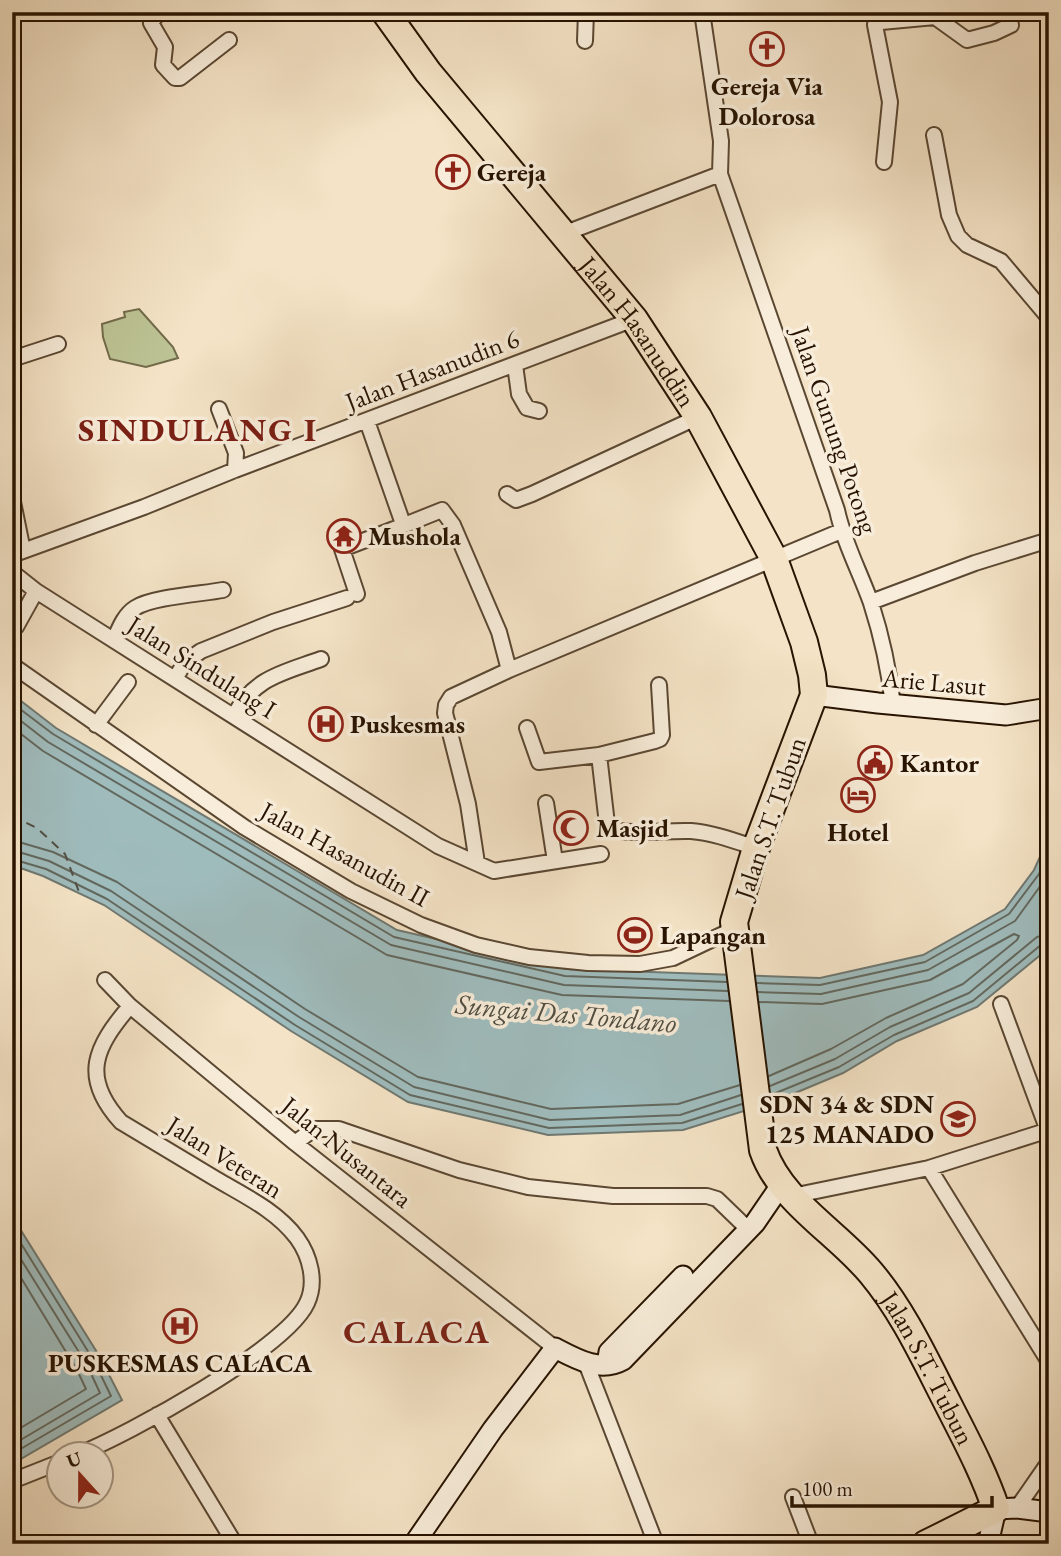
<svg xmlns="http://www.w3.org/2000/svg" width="1061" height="1556" viewBox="0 0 1061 1556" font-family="'EB Garamond',serif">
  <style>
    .green { fill: #bcc394; stroke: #726b4a; stroke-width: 2 }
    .water { fill: #9fbcbd; stroke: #6f7871; stroke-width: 2 }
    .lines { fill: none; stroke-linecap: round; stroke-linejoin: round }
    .shore { stroke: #63685e; stroke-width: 2 }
    .ferry { stroke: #514e42; stroke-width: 2; stroke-dasharray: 9 7; stroke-linecap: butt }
    .street-casing { stroke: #5a4732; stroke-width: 18 }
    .secondary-casing { stroke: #271300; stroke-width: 23 }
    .highway-casing { stroke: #271300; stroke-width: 30 }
    .street { stroke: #f8edda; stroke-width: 14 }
    .secondary { stroke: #f8edda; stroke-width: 19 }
    .highway { stroke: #f4e3c6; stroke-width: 26 }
    .labels { text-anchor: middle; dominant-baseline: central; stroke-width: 7; stroke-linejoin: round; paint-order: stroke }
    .poi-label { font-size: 26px; font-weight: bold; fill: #271300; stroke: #f8edda; text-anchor: start }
    .street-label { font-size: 26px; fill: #271300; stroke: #f8edda }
    .water-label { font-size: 28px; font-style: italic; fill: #514e42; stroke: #f8edda }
    .district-label { font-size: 33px; font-weight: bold; letter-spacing: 2px; fill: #7a1f14; stroke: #f8edda }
  </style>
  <rect width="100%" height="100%" fill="#f4e3c6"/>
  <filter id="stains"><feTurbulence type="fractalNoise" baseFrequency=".00286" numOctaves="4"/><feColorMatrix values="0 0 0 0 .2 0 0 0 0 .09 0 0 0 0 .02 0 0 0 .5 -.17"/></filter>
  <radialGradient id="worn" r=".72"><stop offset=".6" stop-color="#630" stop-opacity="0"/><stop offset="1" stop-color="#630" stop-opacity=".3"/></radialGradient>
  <!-- green -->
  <path class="green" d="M139 309 173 347 178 358 146 367 110 359 103 337 102 324 125 317 124 312Z"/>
  <!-- water -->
  <path class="water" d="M12 694 56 728 397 930 566 969 820 978 923 955 1005 909 1034 870 1049 837V948L977 1007 897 1041 843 1073 776 1101 683 1130 548 1135 408 1102 291 1031 104 905 43 876 12 865Z
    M12 1216 100 1357 122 1400 19 1460 12 1461Z"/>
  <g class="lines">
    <!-- shore -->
    <path class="shore" d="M12 703 53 734 394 937 565 976 727 982
      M12 714 48 742 391 945 564 985 728 991
      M12 727 43 751 387 955 562 995 729 1001
      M12 840 53 852 117 882 305 1009 418 1077 551 1109 678 1104 740 1085
      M12 850 49 861 111 891 299 1017 414 1087 550 1120 680 1115 741 1095
      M12 859 46 869 107 899 295 1025 410 1095 549 1128 682 1123 742 1104
      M757 983 820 985 925 962 1009 914 1039 874 1049 854
      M758 992 821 994 928 970 1015 921 1049 874
      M759 1002 822 1004 930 980 1014 934 1019 936 1017 940 963 984 886 1018 831 1049 769 1076
      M770 1086 835 1059 890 1027 969 993 1037 937 1049 934
      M771 1095 839 1067 894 1035 973 1001 1042 944 1049 943
      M12 1229 94 1361 111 1396 12 1454
      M12 1245 87 1365 100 1393 12 1445
      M12 1263 77 1370 86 1389 12 1433"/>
    <!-- ferry -->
    <path class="ferry" d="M12 816 37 828 65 854 79 892"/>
    <!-- street casing -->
    <g class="street-casing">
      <path id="street" d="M159 12 151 23 165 47 163 65 175 78H180L229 40
        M585 41 586 12
        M934 135 949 215 958 236 967 245 1001 261 1049 318
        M884 162 890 102 875 25 881 22 935 17 967 40 994 33 1011 25 1008 12
        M720 174 837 510C844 543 860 572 871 603 882 637 889 670 893 705
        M563 234 720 174 721 141 702 12
        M12 359 58 344
        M515 365 519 394 527 408 539 411
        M219 409 236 453 235 470
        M367 421 402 521 407 524 442 510 453 525 499 632 509 670
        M507 494 516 500 532 494 698 417
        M12 497 23 551
        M12 555 144 507 235 470 634 319
        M12 572 36 591 438 846 494 871 601 854
        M357 594 342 549 402 526 404 523
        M871 602 975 563 1049 540
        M12 625 16 627 36 591
        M114 640C119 629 124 615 135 608 152 597 201 594 223 590
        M12 665 244 827 351 891 421 925 476 945 529 957 588 963 640 964 673 958 734 929
        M175 679 185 662 201 651 273 622 347 598
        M234 716C254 677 283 673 321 659
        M96 725 128 682
        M527 728 539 762 599 755 655 741 660 739 662 735 659 685
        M599 755 607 824 613 830C639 835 665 830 691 831 714 833 735 841 756 848
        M546 803 555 861
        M477 863 468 804 445 713 446 705 451 697 509 670 841 531
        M105 980 130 1006 295 1143 555 1348
        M1001 1004 1048 1131
        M295 1143 314 1129H339L459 1170 528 1187 613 1196H707L717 1199 747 1228
        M929 1168 1049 1362
        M792 1196 929 1168 1049 1130
        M586 1363 656 1544
        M157 1415 235 1544
        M79 1454C127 1435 286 1349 307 1303 317 1282 310 1256 297 1238 277 1211 245 1196 216 1179 184 1160 153 1141 121 1122 80 1077 95 1047 130 1006
        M12 1481 60 1462
        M793 1497 811 1544
        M1017 1508 1049 1462"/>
    </g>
    <!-- secondary casing -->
    <g class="secondary-casing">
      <path id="secondary" d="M814 695 878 703 1006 715 1049 708
        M607 1365 609 1352 683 1276
        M414 1544 493 1429 555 1348C576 1359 600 1373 623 1360L755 1223 781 1185
        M988 1544 996 1509 1017 1508 1049 1512"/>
    </g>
    <!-- highway casing -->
    <g class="highway-casing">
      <g id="highway">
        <path id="s1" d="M385 12 428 72 634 319 698 417 774 559 804 642 812 675 814 695 756 848 734 922 763 1150C781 1202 837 1232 871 1273 902 1310 923 1355 945 1398 963 1434 983 1470 996 1509L926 1544"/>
      </g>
    </g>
    <!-- street -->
    <use href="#street" class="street"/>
    <!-- secondary -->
    <use href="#secondary" class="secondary"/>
    <!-- highway -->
    <use href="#highway" class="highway"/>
  </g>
  <!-- icons -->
  <defs>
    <g id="church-ring" transform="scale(1.75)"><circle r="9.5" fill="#f8edda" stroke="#8f2418" stroke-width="1.5"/><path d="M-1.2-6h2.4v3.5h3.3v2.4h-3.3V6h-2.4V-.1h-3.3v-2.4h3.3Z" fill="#8f2418"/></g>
    <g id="temple-ring" transform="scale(1.75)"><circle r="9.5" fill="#f8edda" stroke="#8f2418" stroke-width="1.5"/><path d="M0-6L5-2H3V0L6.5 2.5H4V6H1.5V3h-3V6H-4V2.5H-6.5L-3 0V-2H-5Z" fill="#8f2418"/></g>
    <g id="hospital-ring" transform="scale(1.75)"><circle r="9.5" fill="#f8edda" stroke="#8f2418" stroke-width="1.5"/><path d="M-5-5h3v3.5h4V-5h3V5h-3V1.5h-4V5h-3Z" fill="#8f2418"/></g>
    <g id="civic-ring" transform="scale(1.75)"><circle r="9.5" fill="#f8edda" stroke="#8f2418" stroke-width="1.5"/><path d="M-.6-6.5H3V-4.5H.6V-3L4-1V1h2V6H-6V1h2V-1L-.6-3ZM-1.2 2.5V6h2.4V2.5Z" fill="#8f2418"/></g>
    <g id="hotel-ring" transform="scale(1.75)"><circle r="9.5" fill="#f8edda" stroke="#8f2418" stroke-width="1.5"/><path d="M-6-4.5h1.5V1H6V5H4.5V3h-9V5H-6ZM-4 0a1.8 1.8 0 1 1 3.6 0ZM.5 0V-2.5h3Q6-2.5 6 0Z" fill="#8f2418"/></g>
    <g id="mosque-ring" transform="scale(1.75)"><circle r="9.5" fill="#f8edda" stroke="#8f2418" stroke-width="1.5"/><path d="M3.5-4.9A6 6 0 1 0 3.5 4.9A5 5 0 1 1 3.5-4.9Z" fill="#8f2418"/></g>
    <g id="stadium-ring" transform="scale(1.75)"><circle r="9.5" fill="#f8edda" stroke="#8f2418" stroke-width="1.5"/><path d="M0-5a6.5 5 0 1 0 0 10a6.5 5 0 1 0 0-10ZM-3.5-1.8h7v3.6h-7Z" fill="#8f2418"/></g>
    <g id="school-ring" transform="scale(1.75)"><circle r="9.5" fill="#f8edda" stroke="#8f2418" stroke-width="1.5"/><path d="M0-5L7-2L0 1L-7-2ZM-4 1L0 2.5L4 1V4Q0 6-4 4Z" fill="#8f2418"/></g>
  </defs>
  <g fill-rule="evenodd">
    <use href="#church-ring" x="767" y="49"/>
    <use href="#church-ring" x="453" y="172"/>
    <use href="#temple-ring" x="344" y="536"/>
    <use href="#hospital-ring" x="326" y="724"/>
    <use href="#civic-ring" x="875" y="763"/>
    <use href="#hotel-ring" x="858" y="795"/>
    <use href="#mosque-ring" x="571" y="828"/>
    <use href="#stadium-ring" x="635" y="935"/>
    <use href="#school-ring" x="958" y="1119"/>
    <use href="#hospital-ring" x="180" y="1326"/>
  </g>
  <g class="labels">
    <!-- poi labels -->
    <g class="poi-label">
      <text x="767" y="86" text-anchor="middle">Gereja Via<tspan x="767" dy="30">Dolorosa</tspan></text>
      <text x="477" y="172">Gereja</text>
      <text x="368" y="536">Mushola</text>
      <text x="350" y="724">Puskesmas</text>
      <text x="900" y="763">Kantor</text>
      <text x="596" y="828">Masjid</text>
      <text x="858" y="832" text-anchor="middle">Hotel</text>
      <text x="660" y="935">Lapangan</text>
      <text x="934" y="1104" text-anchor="end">SDN 34 &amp; SDN<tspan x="934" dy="30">125 MANADO</tspan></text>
      <text x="180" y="1363" text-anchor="middle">PUSKESMAS CALACA</text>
    </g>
    <!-- street labels -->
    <g class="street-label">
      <text stroke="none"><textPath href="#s1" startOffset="408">Jalan Hasanuddin</textPath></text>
      <text transform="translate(432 370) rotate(-21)">Jalan Hasanudin 6</text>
      <text transform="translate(835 430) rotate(71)">Jalan Gunung Potong</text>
      <text transform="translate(202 667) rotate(32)">Jalan Sindulang I</text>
      <text transform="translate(934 682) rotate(5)">Arie Lasut</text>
      <text transform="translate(770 818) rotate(-71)">Jalan S.T. Tubun</text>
      <text transform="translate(345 854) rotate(29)">Jalan Hasanudin II</text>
      <text transform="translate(347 1152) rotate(39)">Jalan Nusantara</text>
      <text transform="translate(225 1157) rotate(32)">Jalan Veteran</text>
      <text stroke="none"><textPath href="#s1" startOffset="1563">Jalan S.T. Tubun</textPath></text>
    </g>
    <!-- water labels -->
    <g class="water-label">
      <text transform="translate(566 1013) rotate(5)">Sungai Das Tondano</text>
    </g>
    <!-- district labels -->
    <g class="district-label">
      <text x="198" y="429">SINDULANG I</text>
      <text x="417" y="1331">CALACA</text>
    </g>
  </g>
  <!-- margin -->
  <rect width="1061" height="1556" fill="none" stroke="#f4e3c6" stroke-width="42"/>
  <rect x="14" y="14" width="1033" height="1528" fill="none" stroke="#271300" stroke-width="3.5"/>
  <rect x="21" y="21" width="1019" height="1514" fill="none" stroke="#271300" stroke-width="2"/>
  <!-- north arrow -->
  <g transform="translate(80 1475) rotate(339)"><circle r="33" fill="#f8edda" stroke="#a49683" stroke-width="2"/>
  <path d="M0-5L12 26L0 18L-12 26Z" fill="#8f2418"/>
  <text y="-10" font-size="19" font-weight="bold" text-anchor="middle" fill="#271300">U</text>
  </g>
  <!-- scale -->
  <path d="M792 1496v10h200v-10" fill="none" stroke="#271300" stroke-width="3.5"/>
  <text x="802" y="1496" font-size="21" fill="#271300" stroke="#f8edda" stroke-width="5" paint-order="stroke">100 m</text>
  <rect width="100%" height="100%" filter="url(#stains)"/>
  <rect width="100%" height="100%" fill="url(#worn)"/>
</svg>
